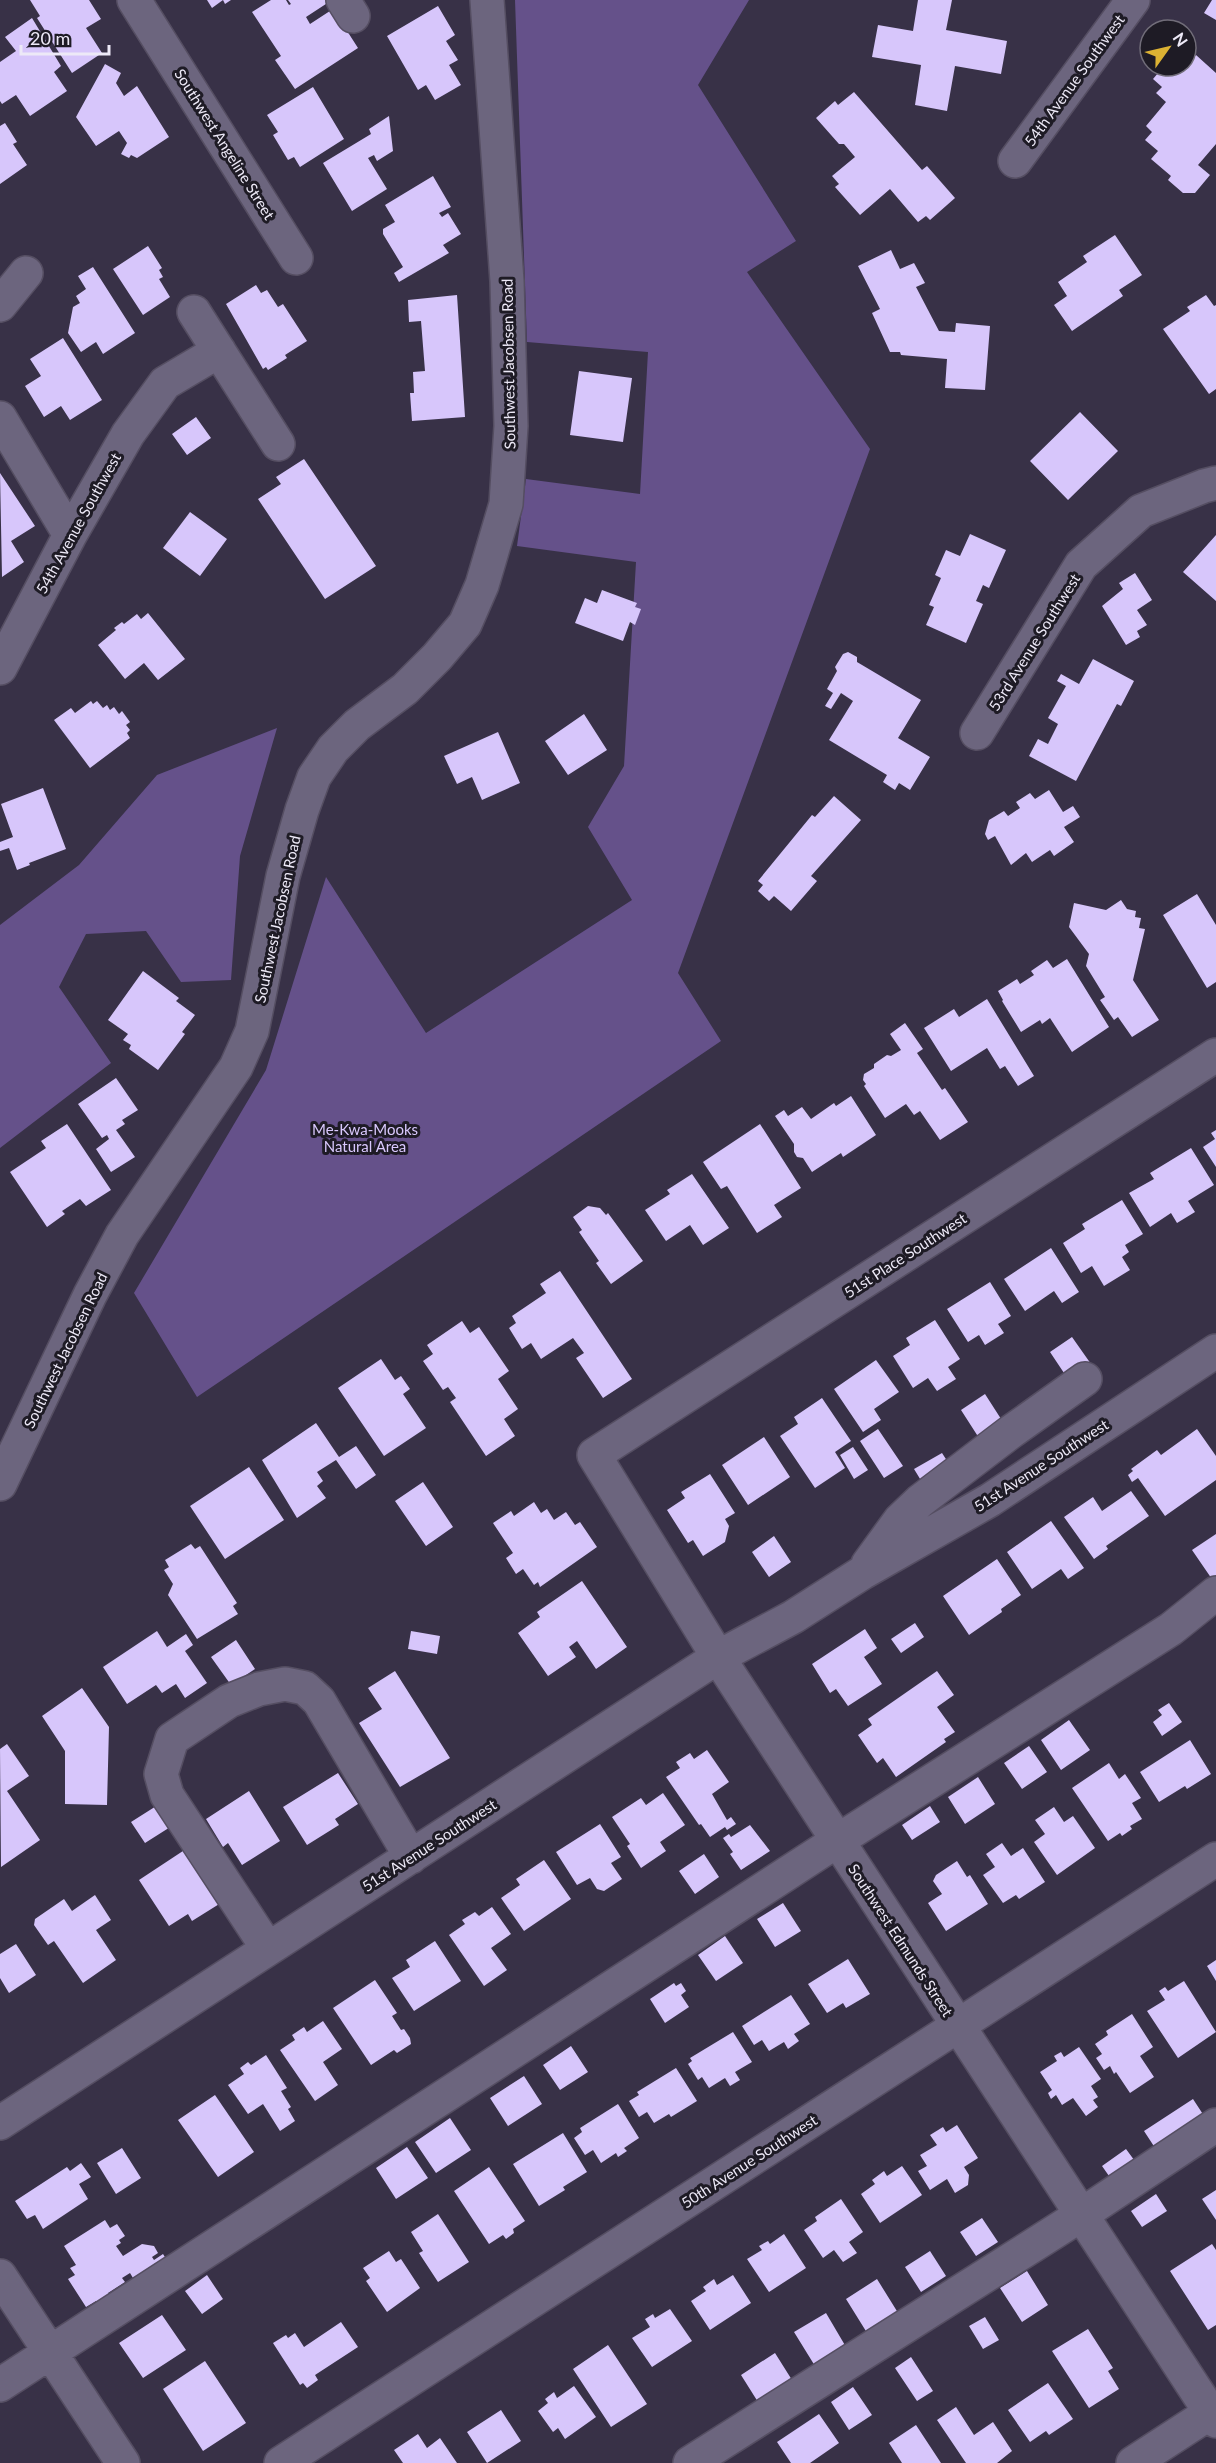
<svg xmlns="http://www.w3.org/2000/svg" width="1216" height="2463" viewBox="0 0 1216 2463" font-family="Lato,sans-serif">
  <style>
    .forest { fill: #65518a }
    .building { fill: #d7c6fb }
    .lines { fill: none; stroke-linecap: round; stroke-linejoin: round }
    .minor-casing { stroke: #554e62; stroke-width: 36 }
    .minor { stroke: #6c657e; stroke-width: 33 }
    .labels { text-anchor: middle; dominant-baseline: central; stroke-width: 6; stroke-linejoin: round; paint-order: stroke }
    .street-label { font-size: 15px; fill: #ede9f7; stroke: #1e1b25 }
    .park-label { font-size: 15px; fill: #d9c8fd; stroke: #1e1b25 }
  </style>
  <rect width="100%" height="100%" fill="#383147"/>
  <!-- forest -->
  <path class="forest" d="M515 0H749L698 85 796 241 747 272 870 449 678 973 721 1041 197 1397 134 1293 266 1070 326 877 426 1033 632 900 588 827 624 766 636 562 517 546 526 479 640 494 648 352 527 342Z
    M277 728 240 856 231 980 181 982 146 931 86 934 59 987 111 1063 0 1148V925L79 865 157 775Z"/>
  <!-- building -->
  <path class="building" d="M30 0H89L101 19 86 28 102 53 72 73 37 18 40 16Z
    M207 0H231L225 4 223 0 212 8Z
    M271 0H286L289 5 291 4 288 0H328L329 2 306 17 310 24 333 9 358 48 295 89 275 60 281 56 252 12Z
    M918 0H952L946 30 1007 41 1001 74 955 66 947 111 915 105 921 65 872 57 878 25 913 31Z
    M1212 0H1216V20L1204 13Z
    M438 6 455 35 446 41 458 60 449 65 461 85 435 100 426 85 418 90 387 36Z
    M32 18 61 66 54 72 67 91 30 116 16 95 2 104 0 101V62L16 51 5 37Z
    M1196 55 1216 73V144L1198 165 1210 175 1195 193H1183L1168 180 1171 176 1151 159 1158 151 1145 140 1152 132 1146 126 1166 102 1156 93 1162 87 1153 79 1164 66H1186Z
    M105 64 121 73 116 83 124 96 137 86 169 137 137 158 131 155 129 158 121 154 127 143 119 131 96 146 76 117Z
    M313 87 344 139 300 167 294 157 288 160 273 135 278 132 267 115Z
    M854 92 922 170 927 166 955 198 930 220 926 216 918 222 890 189 860 215 835 187 839 184 832 176 855 157 844 144H839L816 118 835 101 838 105Z
    M389 116 393 151 377 161 374 155 368 158 387 189 352 211 323 163 371 134 369 129Z
    M5 123 17 142 13 144 27 165 0 184V126Z
    M433 176 451 207 439 213 442 217 448 213 461 234 443 245 449 253 399 282 394 273 403 267 383 234V229L395 222 385 205Z
    M1115 235 1142 275 1119 290 1123 296 1072 331 1054 305 1067 296 1058 282 1087 262 1083 256Z
    M148 246 162 268 159 270 163 277 159 279 170 297 143 315 113 269Z
    M891 250 900 269 914 263 925 283 916 287 939 331 955 332 956 323 990 326 985 390 945 388 947 359 901 355 900 352H890L872 313 880 309 858 266Z
    M93 267 135 333 103 354 96 342 81 352 68 333 73 307 80 303 76 296 86 289 78 276Z
    M256 285 261 293 267 290 278 307 283 304 307 341 285 355 287 358 268 370 266 367 263 369 226 304Z
    M457 295 465 417 412 421 410 393H414L413 372 425 371 421 321 409 322 408 300Z
    M1206 295 1214 306 1216 305V389L1209 394 1163 329 1190 311 1187 307Z
    M63 338 102 400 70 420 61 406 44 417 25 386 41 376 30 359Z
    M579 371 632 378 623 442 570 435Z
    M1080 412 1118 451 1068 500 1030 461Z
    M196 417 211 438 187 455 172 434Z
    M304 459 376 566 325 599 258 499 281 484 276 477Z
    M0 473 35 526 11 541 24 562 2 577Z
    M190 512 227 539 200 576 163 548Z
    M970 534 1006 550 989 588 983 585 976 601 983 604 966 643 926 625 934 607 929 605 941 578 935 575 946 550 960 556Z
    M1216 535V601L1183 572Z
    M1135 573 1152 600 1137 610 1147 625 1137 631 1140 637 1126 645 1102 606 1123 589 1119 583Z
    M602 590 637 603 635 607 641 609 635 625 630 622 623 641 575 623 585 598 597 603Z
    M148 613 185 659 158 680 144 663 125 679 98 645 116 630 114 628 122 622 124 624 137 614 141 619Z
    M848 652 857 657V662L921 700 898 738 930 757 910 790 899 783 895 790 883 782 887 775 829 740 853 701 841 693 831 709 825 706 833 693 827 689 837 671 835 667 843 654Z
    M1093 659 1134 681 1121 706 1117 704 1076 781 1029 756 1038 739 1048 744 1058 724 1048 718 1066 686 1057 681 1061 674 1079 684Z
    M91 701 93 704 97 701 103 708 107 705 110 710 114 707 119 714 122 711 130 722 126 725 130 730 127 733 130 738 90 768 54 720 71 708 75 713Z
    M584 714 607 750 568 775 545 741Z
    M498 732 520 783 482 800 472 777 457 784 444 756Z
    M43 788 66 849 29 863 30 865 17 870 9 848 0 851V842L13 837 1 804Z
    M1049 790 1063 812 1073 806 1080 817 1064 827 1074 842 1054 856 1050 850 1032 862 1026 853 1011 865 995 836 988 840 985 834 989 820 1004 811 1008 816 1020 808 1016 802 1030 793 1035 799Z
    M834 796 861 820 811 876 817 881 791 911 774 896 769 901 758 891 763 885 758 881 812 815 815 817Z
    M1197 894 1216 925V982L1207 988 1163 915Z
    M1121 900 1127 909 1136 911 1135 917 1141 918 1139 928 1145 929 1133 980 1159 1020 1132 1037 1118 1017 1114 1020 1100 1000 1105 997 1086 966 1089 954 1069 927 1074 903 1106 910Z
    M1067 959 1109 1027 1072 1052 1050 1018 1042 1024 1040 1020 1021 1032 1002 1001 1003 1000 998 991 1017 979 1020 984 1034 975 1031 971 1047 960 1053 968Z
    M143 971 179 998 176 1001 195 1015 182 1032 185 1034 158 1070 129 1049 131 1045 123 1040 128 1034 108 1020Z
    M987 999 1034 1076 1018 1086 1005 1066 1000 1069 987 1048 951 1071 924 1028 954 1009 959 1017Z
    M905 1023 923 1049 917 1053 942 1090 945 1088 968 1122 940 1140 920 1111 914 1115 906 1104 885 1118 864 1086 866 1084 863 1080 864 1074 874 1068V1064L887 1055 891 1056 901 1050 890 1034Z
    M116 1078 138 1110 122 1120 125 1124 116 1130 135 1157 111 1172 96 1149 109 1139 107 1135 102 1138 78 1104Z
    M851 1096 876 1135 843 1157 841 1153 812 1172 803 1158 797 1157 794 1152V1144L775 1116 784 1110 788 1116 802 1107 811 1119 834 1103 836 1106Z
    M67 1124 111 1190 86 1206 80 1199 62 1211 65 1214 47 1227 10 1172 46 1148 41 1141Z
    M760 1124 801 1188 774 1205 782 1217 757 1233 727 1186 721 1189 703 1162Z
    M1216 1130V1167L1203 1147 1215 1139 1211 1133Z
    M1191 1148 1214 1185 1188 1201 1195 1212 1177 1223 1171 1213 1150 1227 1129 1193 1154 1179 1150 1173Z
    M692 1174 729 1228 703 1245 690 1225 666 1241 645 1210 670 1194 667 1190Z
    M1122 1200 1143 1234 1125 1245 1129 1252 1122 1257 1130 1270 1104 1286 1092 1266 1081 1273 1063 1243 1085 1229 1082 1224Z
    M588 1206 600 1208 606 1215 608 1213 643 1261 611 1284 596 1263 599 1261 579 1232 582 1230 573 1217Z
    M1051 1248 1079 1292 1062 1303 1054 1291 1025 1311 1004 1279Z
    M560 1271 632 1379 603 1398 576 1358 584 1353 573 1338 541 1359 531 1343 522 1349 509 1328 516 1323 512 1316 546 1293 540 1284Z
    M990 1282 1011 1316 998 1324 1004 1333 985 1345 979 1335 968 1342 947 1309Z
    M935 1320 960 1359 948 1367 956 1379 937 1391 928 1378 913 1388 893 1356 910 1345 906 1338Z
    M462 1321 470 1333 479 1327 509 1371 498 1379 518 1409 504 1419 515 1436 486 1456 450 1402 456 1398 448 1387 443 1390 423 1361 433 1354 427 1345Z
    M1072 1337 1091 1364 1068 1379 1050 1352Z
    M381 1359 395 1380 401 1376 410 1389 403 1394 426 1428 384 1456 338 1388Z
    M876 1360 899 1392 874 1409 881 1420 863 1432 834 1389Z
    M985 1394 1003 1422 979 1438 961 1410Z
    M822 1398 851 1441 835 1452 845 1468 815 1488 780 1436 798 1424 794 1417Z
    M316 1423 339 1457 356 1446 376 1475 356 1489 336 1460 317 1472 323 1481 317 1486 326 1498 297 1518 262 1460Z
    M878 1429 903 1466 884 1478 860 1441Z
    M1197 1429 1216 1456V1480L1165 1516 1138 1478 1132 1482 1128 1475 1133 1471 1131 1469 1157 1450 1161 1455Z
    M764 1437 790 1477 748 1505 722 1465Z
    M853 1447 868 1470 854 1479 840 1455Z
    M942 1453 953 1470 925 1487 914 1469Z
    M249 1467 284 1520 225 1559 190 1506Z
    M710 1474 735 1513 725 1519 729 1526 725 1542 703 1556 693 1540 688 1543 667 1510 685 1498 681 1492Z
    M423 1482 453 1527 426 1546 395 1501Z
    M1131 1491 1149 1516 1106 1546 1108 1549 1094 1559 1064 1517 1093 1497 1102 1511Z
    M534 1502 541 1513 547 1509 554 1520 566 1512 575 1525 580 1522 597 1547 540 1587 538 1582 534 1585 523 1569 516 1574 506 1558 513 1553 493 1523 511 1511 514 1516Z
    M1051 1521 1084 1568 1068 1579 1061 1569 1032 1589 1007 1552Z
    M1216 1534V1585L1192 1550Z
    M774 1536 791 1562 769 1577 752 1552Z
    M191 1544 195 1549 200 1546 237 1603 233 1606 238 1614 197 1639 168 1595 173 1584 164 1570 169 1567 165 1560Z
    M997 1559 1021 1595 1001 1609 1002 1612 969 1635 943 1596Z
    M582 1581 627 1647 596 1669 577 1641 569 1647 576 1657 548 1676 518 1633 540 1617 537 1612Z
    M915 1623 924 1637 901 1653 891 1639Z
    M865 1629 877 1648 864 1657 882 1684 848 1706 836 1689 830 1693 812 1664Z
    M157 1631 167 1647 186 1634 193 1645 185 1651 207 1683 185 1698 176 1684 162 1693 156 1685 127 1704 103 1667Z
    M411 1631 440 1636 437 1654 408 1649Z
    M236 1640 255 1669 231 1685 211 1657Z
    M395 1671 450 1758 400 1787 359 1723 382 1709 368 1688Z
    M937 1671 954 1695 937 1707 955 1732 944 1739 946 1742 896 1777 883 1758 877 1763 858 1735 872 1725 868 1719Z
    M82 1688 109 1727 107 1805 65 1804V1751L42 1716Z
    M1169 1703 1182 1722 1162 1736 1153 1722 1162 1715 1158 1710Z
    M1069 1720 1090 1750 1061 1770 1041 1740Z
    M1190 1740 1211 1774 1187 1789 1185 1786 1159 1802 1140 1772Z
    M7 1744 29 1776 7 1791 40 1840 1 1867 0 1749Z
    M1029 1746 1047 1772 1022 1789 1004 1763Z
    M707 1750 729 1782 712 1794 727 1820 731 1817 736 1824 727 1830 725 1827 710 1837 701 1824 699 1825 666 1777 680 1768 676 1762 690 1753 694 1759Z
    M1109 1763 1119 1779 1125 1774 1141 1798 1132 1803 1142 1819 1130 1826 1132 1829 1122 1836 1120 1833 1108 1841 1072 1788Z
    M338 1773 358 1804 335 1819 339 1825 307 1845 283 1807Z
    M978 1777 995 1804 965 1824 948 1797Z
    M249 1791 280 1841 242 1865 228 1843 223 1847 206 1819Z
    M663 1793 685 1825 660 1842 666 1851 641 1868 627 1846 630 1844 612 1817 641 1798 646 1805Z
    M161 1803 175 1824 145 1843 131 1822Z
    M930 1806 940 1822 912 1840 902 1825Z
    M1054 1807 1064 1822 1073 1816 1095 1848 1057 1875 1034 1842 1045 1834 1035 1820Z
    M600 1824 621 1857 611 1863 622 1879 604 1891 597 1889 590 1878 577 1885 556 1852Z
    M750 1825 770 1851 741 1870 730 1854 733 1852 723 1838 729 1834 731 1837Z
    M1002 1843 1011 1856 1023 1848 1045 1882 1019 1899 1016 1895 1003 1903 983 1875 995 1867 986 1854Z
    M189 1847 224 1901 192 1921 188 1914 169 1926 139 1880Z
    M704 1854 719 1877 695 1894 679 1871Z
    M544 1860 571 1899 524 1931 501 1898 520 1885 516 1879Z
    M957 1861 967 1877 970 1875 988 1904 946 1931 928 1903 942 1894 933 1881 936 1875Z
    M95 1895 111 1920 96 1930 116 1960 83 1983 54 1941 48 1945 34 1925 35 1919 64 1899 72 1911Z
    M783 1903 801 1931 775 1947 757 1919Z
    M492 1907 511 1934 491 1948 507 1970 484 1986 449 1935 465 1924 462 1920 475 1912 479 1916Z
    M725 1936 743 1963 716 1981 698 1955Z
    M435 1941 461 1981 414 2011 392 1978 410 1967 406 1960Z
    M16 1944 36 1975 9 1993 0 1978V1954Z
    M848 1959 870 1994 846 2008 843 2003 827 2013 808 1984Z
    M1216 1960V1981L1207 1966Z
    M375 1980 397 2013 392 2016 401 2030 404 2029 410 2038 411 2044 397 2053 394 2050 371 2065 333 2008Z
    M1184 1981 1216 2032 1178 2058 1147 2011 1165 2000 1159 1991 1165 1987 1168 1991Z
    M674 1983 676 1986 681 1983 686 1991 681 1995 689 2007 665 2023 650 1999Z
    M791 1995 810 2024 794 2034 799 2041 788 2049 784 2042 769 2051 762 2040 754 2045 742 2026Z
    M1132 2014 1153 2047 1140 2056 1154 2077 1130 2093 1116 2072 1114 2074 1110 2066 1104 2070 1096 2058 1102 2054 1095 2044 1108 2035 1106 2031Z
    M323 2021 342 2049 323 2062 338 2085 315 2101 280 2050 295 2040 292 2035 304 2027 307 2032Z
    M733 2032 752 2062 735 2072 740 2080 730 2086 725 2078 709 2088 702 2077 698 2080 688 2064 692 2061 690 2058Z
    M571 2046 588 2072 560 2090 543 2065Z
    M1079 2047 1101 2079 1091 2086 1098 2097 1093 2100 1098 2107 1086 2116 1073 2098 1062 2105 1056 2095 1051 2099 1048 2093 1052 2090 1040 2072 1057 2061 1054 2056 1061 2052 1064 2057Z
    M266 2055 287 2088 281 2091 291 2107 288 2109 295 2121 280 2131 263 2104 248 2114 228 2085 244 2074 240 2068 248 2062 251 2065Z
    M676 2068 697 2101 671 2117 669 2114 654 2123 647 2112 639 2117 629 2101 639 2095 637 2092Z
    M524 2076 542 2104 508 2126 490 2098Z
    M215 2095 254 2152 218 2177 178 2120Z
    M1193 2099 1210 2125 1161 2157 1144 2131Z
    M618 2104 639 2138 624 2148 627 2151 618 2157 616 2153 601 2163 593 2150 585 2155 574 2138 582 2132 580 2128Z
    M450 2118 471 2150 436 2173 415 2142Z
    M957 2125 978 2158 964 2167 969 2175 968 2185 955 2193 947 2179 930 2190 918 2171 927 2166 920 2155 937 2145 930 2135 943 2127 946 2132Z
    M563 2133 587 2172 563 2187 565 2190 539 2206 513 2164Z
    M407 2147 428 2178 396 2199 376 2168Z
    M122 2148 141 2178 116 2194 97 2163Z
    M1126 2149 1140 2168 1116 2186 1102 2166Z
    M81 2163 91 2177 79 2184 88 2199 43 2229 35 2215 27 2219 15 2201 67 2167 70 2171Z
    M902 2166 922 2195 880 2223 861 2194 875 2184 872 2180 884 2171 887 2176Z
    M489 2167 525 2221 513 2229 514 2233 506 2239 503 2235 489 2244 454 2191Z
    M1216 2190V2220L1202 2199Z
    M1156 2194 1167 2211 1142 2227 1131 2211Z
    M841 2199 863 2232 849 2242 857 2253 843 2262 834 2250 823 2258 804 2230 817 2221 815 2217Z
    M438 2214 469 2262 438 2282 419 2253 423 2251 411 2232Z
    M982 2218 998 2242 976 2256 960 2232Z
    M105 2220 110 2228 117 2224 125 2236 119 2240 121 2243 116 2246 123 2256 142 2244 154 2246 158 2253 152 2257 154 2260 163 2254 170 2265 139 2288 130 2273 122 2278 125 2282 108 2293 112 2299 100 2306 96 2301 86 2307 68 2279 75 2275 70 2268 76 2265 64 2246Z
    M784 2234 806 2268 769 2292 747 2259 762 2250 759 2246 768 2241 770 2244Z
    M1212 2244 1216 2250V2325L1208 2330 1170 2271Z
    M389 2251 396 2262 401 2259 420 2288 387 2312 366 2281 370 2278 363 2268Z
    M930 2251 946 2276 921 2292 905 2267Z
    M1027 2271 1048 2305 1022 2322 1000 2288Z
    M207 2275 223 2299 202 2314 185 2291Z
    M733 2275 751 2303 710 2330 691 2301 706 2291 703 2287 714 2279 717 2285Z
    M877 2279 900 2316 869 2336 846 2299Z
    M670 2309 692 2341 652 2367 632 2338 650 2327 645 2319 653 2314 655 2318Z
    M826 2313 846 2347 815 2366 794 2332Z
    M162 2315 186 2350 143 2378 119 2343Z
    M985 2317 999 2340 983 2349 969 2326Z
    M341 2322 358 2347 315 2375 318 2380 307 2388 303 2383 300 2385 273 2343 286 2335 288 2338 295 2333 304 2347Z
    M1088 2329 1113 2368 1108 2371 1119 2389 1089 2408 1052 2351Z
    M608 2345 647 2404 611 2427 573 2369Z
    M775 2353 792 2380 758 2402 741 2375Z
    M911 2357 933 2391 917 2401 895 2368Z
    M205 2361 246 2423 203 2451 163 2389Z
    M1048 2383 1073 2419 1049 2435 1046 2431 1030 2442 1008 2410Z
    M574 2386 596 2417 565 2439 558 2428 553 2432 538 2411 548 2403 545 2399 554 2392 557 2398Z
    M853 2387 872 2415 849 2430 831 2402Z
    M956 2407 974 2435 993 2422 1012 2451 997 2463H966L937 2420Z
    M501 2410 521 2441 487 2463 467 2432Z
    M819 2414 839 2443 810 2463H791L777 2442Z
    M916 2425 941 2463H902L889 2443Z
    M418 2434 427 2448 440 2438 457 2463H403L394 2450Z"/>
  <g class="lines">
    <!-- minor casing -->
    <g class="minor-casing">
      <path id="minor" d="M134 0 296 258
        M343 0 353 16
        M1015 161 1133 0
        M0 305 26 273
        M194 312 278 444
        M0 418 70 535
        M0 668 70 535 128 434 165 383 219 351
        M977 733 1081 565 1141 511 1204 486 1216 483
        M1216 1055 594 1455 718 1657 1216 2421
        M0 1484 90 1295 122 1235 236 1067 252 1031 283 876 302 810 314 777 333 749 357 725 405 689 437 657 465 624 482 585 506 504 511 426 507 281 487 0
        M868 1564 900 1520 920 1501 1012 1431 1085 1379
        M268 1949 167 1795 161 1774 172 1739 229 1701 259 1689 285 1684 305 1688 319 1701 411 1857
        M0 2123 718 1657 793 1617 862 1573 990 1500 1216 1351
        M0 2276 123 2463
        M0 2385 837 1841 1171 1629 1216 1593
        M281 2463 1216 1859
        M690 2463 1081 2215 1216 2125
        M1133 2463 1216 2409"/>
    </g>
    <!-- minor -->
    <use href="#minor" class="minor"/>
  </g>
  <g class="labels">
    <!-- street labels -->
    <g class="street-label">
      <text transform="translate(1074 80) rotate(-54)">54th Avenue Southwest</text>
      <text transform="translate(225 144) rotate(58)">Southwest Angeline Street</text>
      <text transform="translate(508 364) rotate(-91)">Southwest Jacobsen Road</text>
      <text transform="translate(78 523) rotate(-61)">54th Avenue Southwest</text>
      <text transform="translate(1034 642) rotate(-58)">53rd Avenue Southwest</text>
      <text transform="translate(277 919) rotate(-78)">Southwest Jacobsen Road</text>
      <text transform="translate(905 1255) rotate(-33)">51st Place Southwest</text>
      <text transform="translate(65 1350) rotate(-64)">Southwest Jacobsen Road</text>
      <text transform="translate(1041 1465) rotate(-33)">51st Avenue Southwest</text>
      <text transform="translate(429 1845) rotate(-33)">51st Avenue Southwest</text>
      <text transform="translate(901 1940) rotate(57)">Southwest Edmunds Street</text>
      <text transform="translate(749 2161) rotate(-33)">50th Avenue Southwest</text>
    </g>
    <!-- park labels -->
    <g class="park-label">
      <text x="365" y="1129">Me-Kwa-Mooks<tspan x="365" dy="17">Natural Area</tspan></text>
    </g>
  </g>
  <!-- north arrow -->
  <g transform="translate(1168 48) rotate(56)"><circle r="28" fill="#1e1b25" stroke="#716d79" stroke-width="1.5"/>
  <path d="M0-4.5L10 22L0 15L-10 22Z" fill="#dcb233"/>
  <text y="-9" font-size="16" font-weight="bold" text-anchor="middle" fill="#ede9f7">N</text>
  </g>
  <!-- scale -->
  <path d="M21 45v9h88v-9" fill="none" stroke="#ede9f7" stroke-width="3"/>
  <text x="30" y="45" font-size="18" fill="#ede9f7" stroke="#1e1b25" stroke-width="4.5" paint-order="stroke">20 m</text>
</svg>
